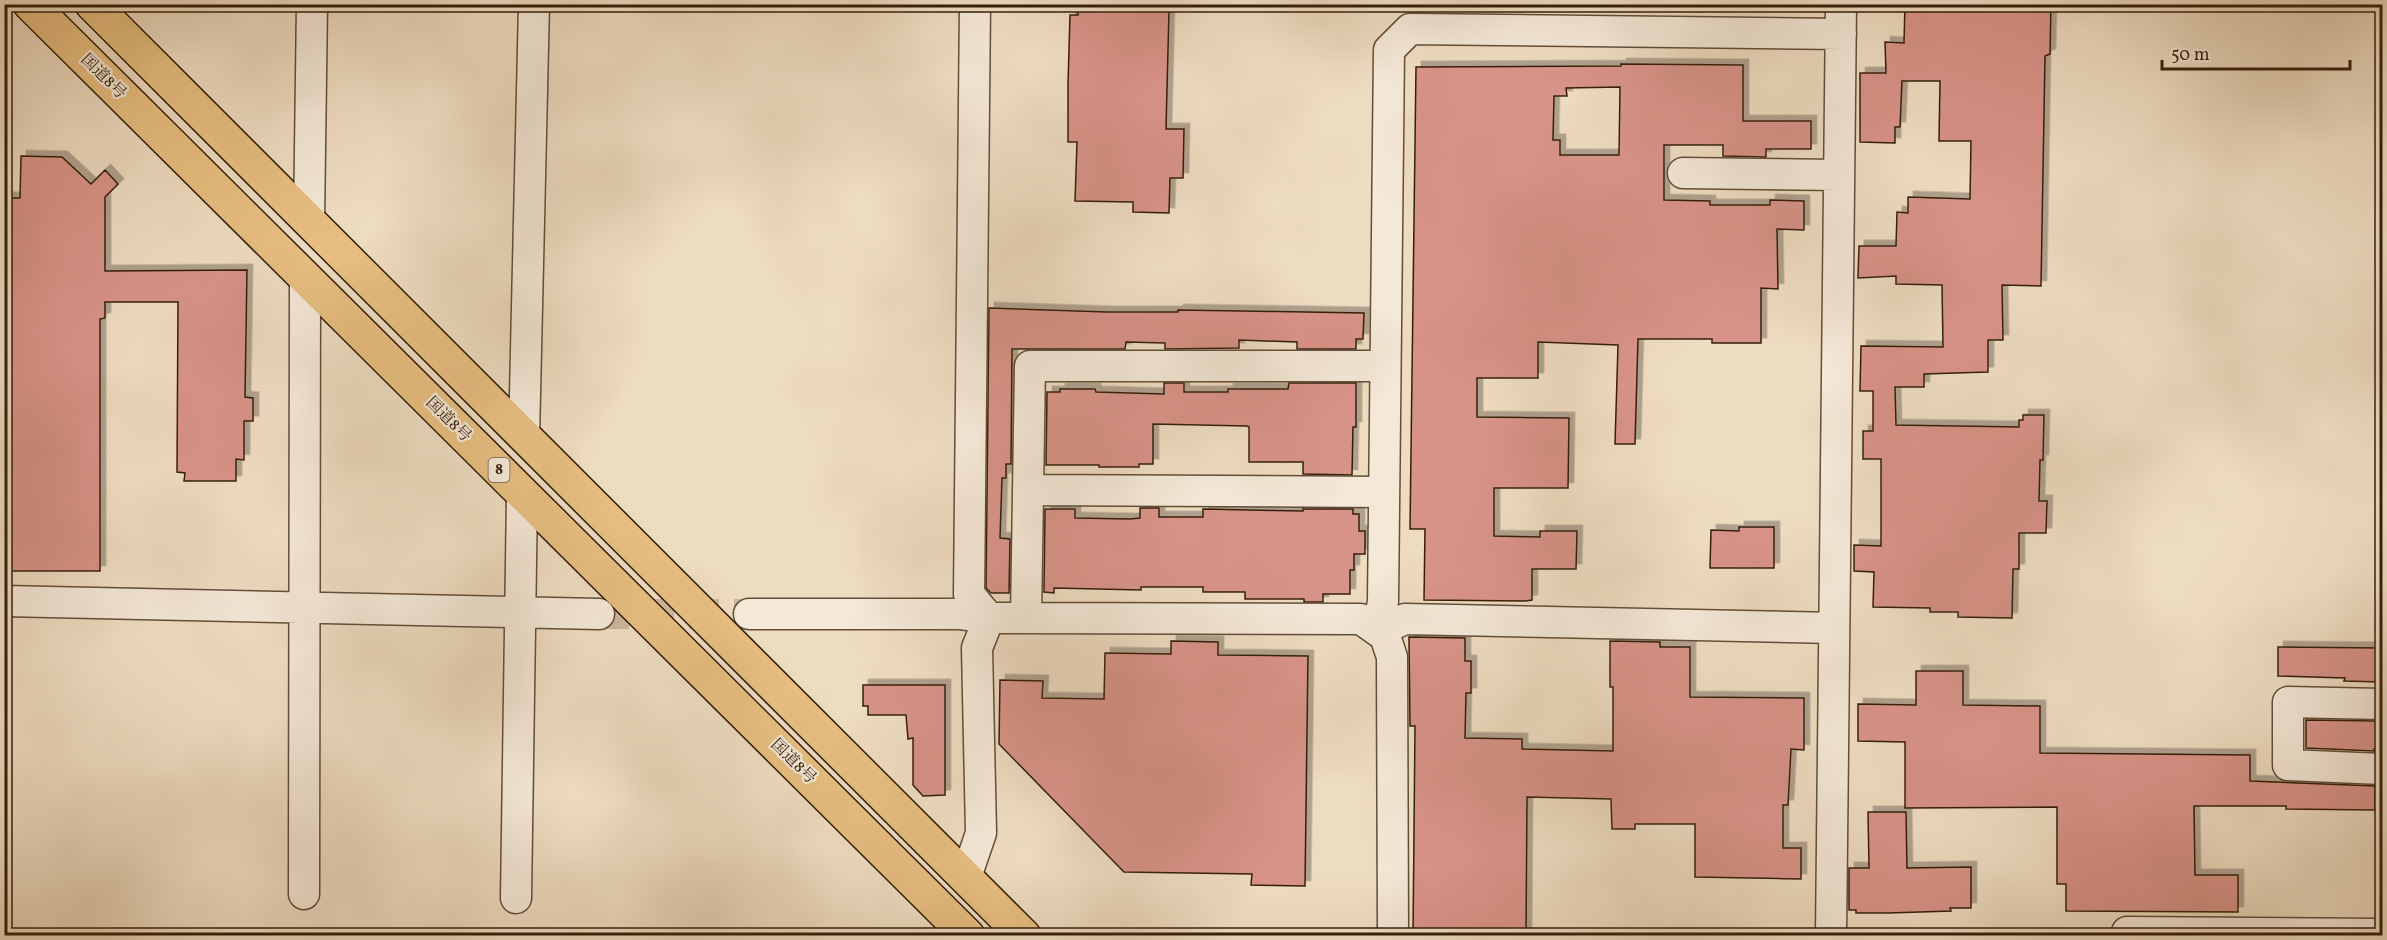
<svg xmlns="http://www.w3.org/2000/svg" width="2387" height="940" viewBox="0 0 2387 940" font-family="Vollkorn,'Noto Serif JP',serif">
  <style>
    .building { fill: #d89388; stroke: #341f0a; stroke-width: 1.5; fill-rule: evenodd; filter: url(#shadow) }
    .lines { fill: none; stroke-linecap: round; stroke-linejoin: round }
    .minor-tunnel { stroke: #c9b69c; stroke-width: 30; stroke-dasharray: 30 15; stroke-linecap: butt }
    .minor-casing { stroke: #624e38; stroke-width: 33 }
    .highway-casing { stroke: #341f0a; stroke-width: 36 }
    .minor { stroke: #f4e8d7; stroke-width: 30 }
    .highway { stroke: #e7be80; stroke-width: 33 }
    .labels { text-anchor: middle; dominant-baseline: central; stroke-width: 4.5; stroke-linejoin: round; paint-order: stroke }
    .shield { fill: #f4e8d7; stroke: #6e5b48; stroke-width: 1.5 }
    .shield-label { font-size: 15px; font-weight: bold; fill: #341f0a }
    .street-label { font-size: 16px; fill: #341f0a; stroke: #f4e8d7 }
  </style>
  <defs>
    <filter id="shadow"><feDropShadow dx="5.5" dy="-5.5" stdDeviation="0" flood-color="#0004"/></filter>
  </defs>
  <rect width="100%" height="100%" fill="#eedcc1"/>
  <filter id="stains"><feTurbulence type="fractalNoise" baseFrequency=".00333" numOctaves="4"/><feColorMatrix values="0 0 0 0 .2 0 0 0 0 .09 0 0 0 0 .02 0 0 0 .5 -.17"/></filter>
  <radialGradient id="worn" r=".72"><stop offset=".6" stop-color="#630" stop-opacity="0"/><stop offset="1" stop-color="#630" stop-opacity=".3"/></radialGradient>
  <!-- building -->
  <path class="building" d="M1905 4H2051L2050 54 2045 56 2041 286 2002 285 2003 340H1988V372L1924 374V387H1895L1896 425 2019 427V420H2023V415H2044L2043 460H2040L2039 501H2047L2046 533H2019V569H2013L2012 618 1958 617V612H1930V608L1873 607 1874 572 1854 571V545L1881 546V459H1863V431H1873V391H1860L1861 346 1943 347 1942 285 1896 284V276L1858 278 1859 246H1896L1897 212 1908 213V197L1970 199 1971 141H1939L1940 81H1902L1900 127H1895V143L1860 142V73H1886L1885 42 1904 43Z
    M1078 8 1169 10 1166 129H1184L1183 178H1170L1169 213 1133 212V202L1075 201 1077 142H1068V85L1070 15H1078Z
    M1621 64 1743 65V121H1811V149H1766V157L1723 156V145H1664V200L1710 201V205H1770V200L1804 201V230L1777 229 1778 289 1761 288V343H1712V339H1638L1635 444H1615L1618 345 1538 342V378H1477V417L1569 418 1568 488H1494V536L1540 537V531H1577L1576 569H1532V600L1525 601 1424 600 1425 529H1410L1416 67 1621 66ZM1620 87 1619 155H1560V140H1553L1554 96H1567L1566 88Z
    M21 156 62 157 91 184 105 170 118 184 105 197V271L247 270 245 397 253 398V421H244V460L236 459V481H184L185 473 177 472 178 302H105V318L100 319V571H4V198H20Z
    M989 308 1107 312H1178V310L1364 313 1363 339H1356V349H1297V342L1239 340V348L1165 349V343L1126 342 1125 349H1012L1011 464H1006V478H1002L1000 538 1010 539 1009 592V593H991L986 588Z
    M1164 383H1184V392H1228V389H1288L1289 383H1356V427H1353L1352 475 1303 474V462H1249V427L1247 426 1153 424V464H1139V467H1099V465H1046L1047 392H1060V389H1095L1096 392 1164 394Z
    M1140 508H1159V517H1203V509L1303 511V509H1353V514H1359V531H1365V554H1354V570H1350V594H1323V602H1304V599H1245V592H1203V587H1141V590L1054 588V593L1044 592 1045 509H1075V518L1130 519 1140 518Z
    M1739 527H1774V568H1710L1711 530 1739 531Z
    M1409 637 1465 638V661H1471V693H1466L1465 738 1522 739V749L1613 751V687H1610V641L1660 642V647H1690V697L1804 698V750L1791 749 1788 805H1783V848H1801V879L1695 877V824H1635V829H1612L1611 799 1527 797 1526 936H1413L1415 726H1410Z
    M1171 641 1218 642V655L1308 656 1305 886 1251 885 1252 874 1124 872 999 744 1000 680 1043 681 1042 698 1104 699 1105 653 1171 654Z
    M2278 647 2382 648V682L2344 681 2345 678 2278 676Z
    M1916 671H1963V705L2040 706V753L2250 755V781L2375 786V810L2286 809V806H2194L2195 875H2238V912L2066 911V884H2057V807L1905 808V742L1858 741V704L1916 705Z
    M863 685H945V795L923 796 913 785V738L908 739 906 715H868V706H863Z
    M2306 720 2377 721V749H2374V751L2306 748Z
    M1868 812H1906L1907 868 1971 867V908H1950L1951 911 1888 913H1856V910H1849V868H1869Z"/>
  <g class="lines">
    <!-- minor-tunnel -->
    <path class="minor-tunnel" d="M599 614H749"/>
    <!-- minor casing -->
    <g class="minor-casing">
      <path id="minor" d="M975 4 969 594 989 618
        M1683 173 1839 175
        M309 222 312 4
        M524 437 534 4
        M1028 490 1384 492
        M4 601 599 614
        M749 614H959L989 618
        M1026 618 1030 366H1385
        M1378 631 1383 601 1389 50 1410 29 1841 34
        M1378 631 1405 619 1834 628
        M2382 704 2288 702V765L2382 769
        M966 877 981 833 977 648 989 618 1361 619 1385 636 1392 657 1393 936
        M304 894 305 278
        M516 898 522 494
        M1831 936 1841 4
        M2127 936V932L2382 934"/>
    </g>
    <!-- highway casing -->
    <g class="highway-casing">
      <path id="highway" d="M30 4 968 936
        M92 4 1024 936"/>
    </g>
    <!-- minor -->
    <use href="#minor" class="minor"/>
    <!-- highway -->
    <use href="#highway" class="highway"/>
  </g>
  <g class="labels">
    <!-- shield labels -->
    <rect class="shield" x="488.5" y="458" width="21" height="24" rx="4.5"/>
    <g class="shield-label">
      <text x="499" y="470">8</text>
    </g>
    <!-- street labels -->
    <g class="street-label">
      <text transform="translate(103 77) rotate(45)">国道8号</text>
      <text transform="translate(448 420) rotate(45)">国道8号</text>
      <text transform="translate(793 762) rotate(45)">国道8号</text>
    </g>
  </g>
  <!-- margin -->
  <rect width="2387" height="940" fill="none" stroke="#eedcc1" stroke-width="24"/>
  <rect x="6" y="6" width="2375" height="928" fill="none" stroke="#341f0a" stroke-width="3"/>
  <rect x="12" y="12" width="2363" height="916" fill="none" stroke="#341f0a" stroke-width="1.5"/>
  <!-- scale -->
  <path d="M2162 60v9h188v-9" fill="none" stroke="#341f0a" stroke-width="3"/>
  <text x="2171" y="60" font-size="18" fill="#341f0a" stroke="#f4e8d7" stroke-width="4.5" paint-order="stroke">50 m</text>
  <rect width="100%" height="100%" filter="url(#stains)"/>
  <rect width="100%" height="100%" fill="url(#worn)"/>
</svg>
